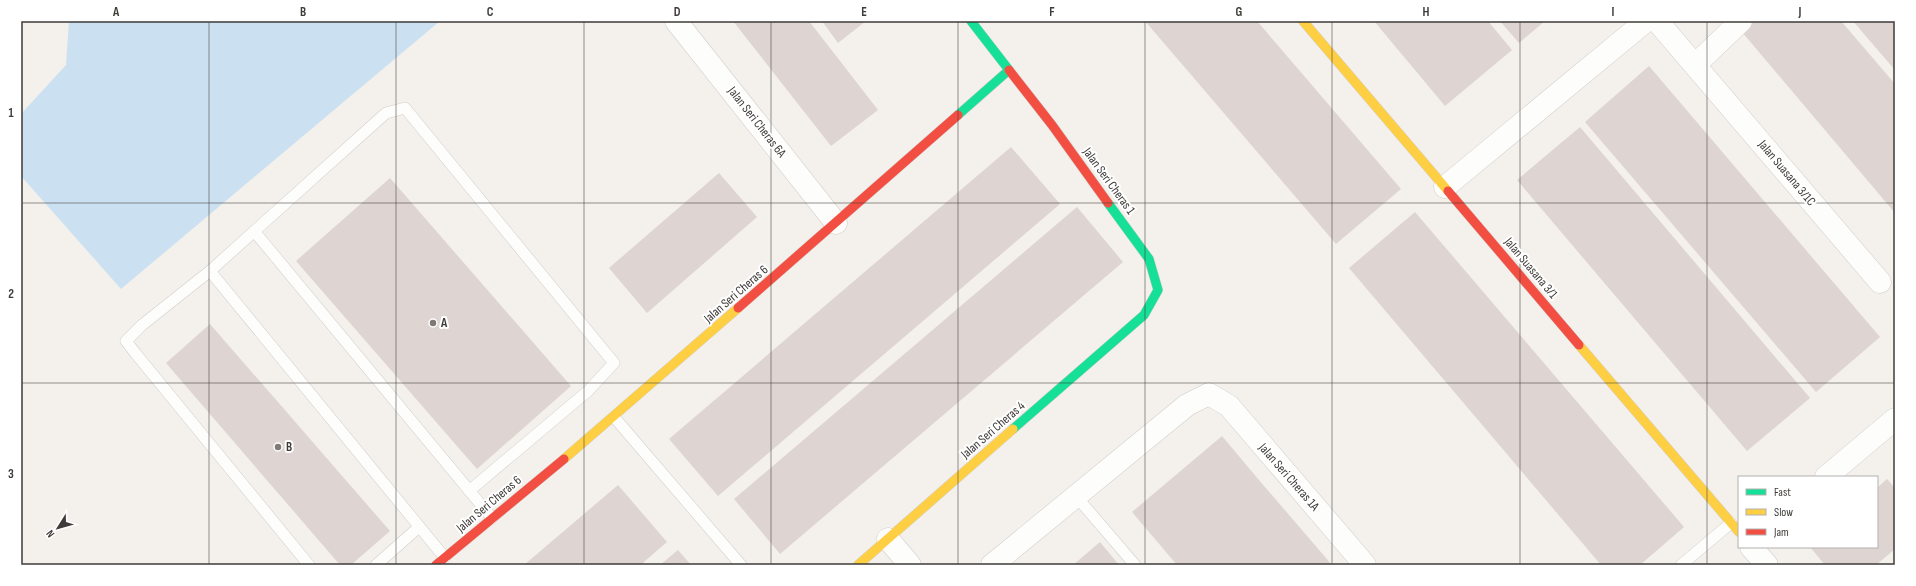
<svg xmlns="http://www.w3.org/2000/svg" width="1916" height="586" viewBox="0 0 1916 586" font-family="'Sofia Sans Condensed',sans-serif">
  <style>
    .water { fill: #cbe1f2 }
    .building { fill: #ded4d2 }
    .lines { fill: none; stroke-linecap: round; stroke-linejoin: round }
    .lane-casing { stroke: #d1cecb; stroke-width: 12 }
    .street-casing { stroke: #d1cecb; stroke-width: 23 }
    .fast-casing { stroke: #d1cecb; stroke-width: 10 }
    .slow-casing { stroke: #d1cecb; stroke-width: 10 }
    .jam-casing { stroke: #d1cecb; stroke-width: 10 }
    .lane { stroke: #fdfdfc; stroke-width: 11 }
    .street { stroke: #fdfdfc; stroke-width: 22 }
    .fast { stroke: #16e098; stroke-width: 9 }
    .slow { stroke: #ffcf43; stroke-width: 9 }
    .jam { stroke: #f24e42; stroke-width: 9 }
    .grid { fill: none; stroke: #3e3b38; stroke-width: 1; stroke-opacity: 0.55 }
    .poi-dot { fill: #7e7a77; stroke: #fff; stroke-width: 1.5 }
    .labels { text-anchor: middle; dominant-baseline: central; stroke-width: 4; stroke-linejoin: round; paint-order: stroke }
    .street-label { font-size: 13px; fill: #3e3b38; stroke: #fff }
    .poi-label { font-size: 13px; font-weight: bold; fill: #3e3b38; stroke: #fff; text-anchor: start }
    .neatline { fill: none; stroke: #3e3b38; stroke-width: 1.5 }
    .grid-label { font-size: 13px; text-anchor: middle; font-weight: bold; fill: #3e3b38 }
  </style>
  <rect width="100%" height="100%" fill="#f4f0ec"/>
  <!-- water -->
  <path class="water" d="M69 21H440L121 289 21 176V114L66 65Z"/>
  <!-- building -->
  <path class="building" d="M733 21H809L878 110 831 146Z
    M822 21H866L838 43Z
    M1145 21H1257L1401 189 1336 244Z
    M1374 21H1488L1512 50 1445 106Z
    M1500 21H1545L1519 43Z
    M1755 21H1841L1895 84V213L1742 32Z
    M1853 21H1895V70L1870 41Z
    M1649 66 1880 337 1816 392 1585 122Z
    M1580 127 1810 398 1747 451 1517 180Z
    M1011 147 1060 204 718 496 669 439Z
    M719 173 757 217 647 313 609 268Z
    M390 178 571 386 477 469 296 261Z
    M1077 207 1123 262 780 554 734 499Z
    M1415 212 1684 527 1640 565H1601L1349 268Z
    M210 324 390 531 351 565H340L166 363Z
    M1222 436 1253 473 1332 565H1177L1132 512Z
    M1887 479 1895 488V549L1876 565H1825L1810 547H1877V488Z
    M618 485 667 542 645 561 641 565H524Z
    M1100 542 1119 565H1073Z
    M678 550 691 565H660Z"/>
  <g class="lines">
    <!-- lane casing -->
    <g class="lane-casing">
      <path id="lane" d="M254 231 492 518
        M210 271 142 325 126 341 136 354 309 565
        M614 417 741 565
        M1075 495 1135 565
        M445 558 210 271 386 113 405 108 614 363 588 391 469 491
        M376 565 419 527
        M1681 565 1731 523"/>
    </g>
    <!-- street casing -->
    <g class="street-casing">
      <path id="street" d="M676 21 836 223
        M1657 21 1880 282
        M1695 65 1741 21
        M1445 187 1646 21
        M1826 477 1895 419
        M888 539 910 565
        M1751 547 1767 565
        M992 565 1187 405 1209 394 1229 406 1365 565"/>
    </g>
    <!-- fast casing -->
    <g class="fast-casing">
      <path id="fast" d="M958 115 1009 70 971 21
        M1013 429 1144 315 1158 290 1149 259 1108 203"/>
    </g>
    <!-- slow casing -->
    <g class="slow-casing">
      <path id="slow" d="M1303 21 1448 191
        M1579 345 1739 532
        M564 459 738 308
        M858 565 1013 429"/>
    </g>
    <!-- jam casing -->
    <g class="jam-casing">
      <path id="jam" d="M1009 70 1052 125 1108 203
        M1448 191 1579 345
        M738 308 958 115
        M436 565 564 459"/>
    </g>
    <!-- lane -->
    <use href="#lane" class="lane"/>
    <!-- street -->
    <use href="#street" class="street"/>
    <!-- fast -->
    <use href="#fast" class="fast"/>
    <!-- slow -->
    <use href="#slow" class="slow"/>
    <!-- jam -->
    <use href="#jam" class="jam"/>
  </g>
  <!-- grid -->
  <path class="grid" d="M209 21V565M396 21V565M584 21V565M771 21V565M958 21V565M1145 21V565M1332 21V565M1520 21V565M1707 21V565M21 203H1895M21 383H1895"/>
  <!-- markers -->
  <g class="poi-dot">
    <circle cx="433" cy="323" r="4"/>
    <circle cx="278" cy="447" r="4"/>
  </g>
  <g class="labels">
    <!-- street labels -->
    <g class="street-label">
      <text transform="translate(757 122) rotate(52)">Jalan Seri Cheras 6A</text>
      <text transform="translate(1787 173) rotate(50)">Jalan Suasana 3/1C</text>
      <text transform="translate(1109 181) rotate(54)">Jalan Seri Cheras 1</text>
      <text transform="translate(1531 268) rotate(50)">Jalan Suasana 3/1</text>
      <text transform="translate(736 294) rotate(-41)">Jalan Seri Cheras 6</text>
      <text transform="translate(993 430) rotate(-41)">Jalan Seri Cheras 4</text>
      <text transform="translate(1289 477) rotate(49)">Jalan Seri Cheras 1A</text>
      <text transform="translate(489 504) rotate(-40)">Jalan Seri Cheras 6</text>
    </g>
    <!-- poi labels -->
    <g class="poi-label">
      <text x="441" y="323">A</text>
      <text x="286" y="447">B</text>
    </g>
  </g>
  <!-- border -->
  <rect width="1916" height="586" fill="none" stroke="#ffffff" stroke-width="44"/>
  <!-- legend -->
  <rect x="1738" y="476" width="140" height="72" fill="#ffffff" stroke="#b2b1af"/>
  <rect x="1746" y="489" width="20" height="6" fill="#16e098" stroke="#b2b1af"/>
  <text x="1774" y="496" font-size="12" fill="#3e3b38">Fast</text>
  <rect x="1746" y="509" width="20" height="6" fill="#ffcf43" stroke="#b2b1af"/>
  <text x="1774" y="516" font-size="12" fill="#3e3b38">Slow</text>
  <rect x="1746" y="529" width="20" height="6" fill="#f24e42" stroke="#b2b1af"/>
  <text x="1774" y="536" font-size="12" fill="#3e3b38">Jam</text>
  <!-- north arrow -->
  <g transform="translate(58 528) rotate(233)" stroke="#ffffff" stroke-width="3" paint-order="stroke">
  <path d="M0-3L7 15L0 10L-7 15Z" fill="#3e3b38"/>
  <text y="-6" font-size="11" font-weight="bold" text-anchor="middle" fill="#3e3b38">N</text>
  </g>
  <rect x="22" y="22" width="1872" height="542" class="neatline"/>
  <g class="grid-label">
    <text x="116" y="16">A</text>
    <text x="303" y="16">B</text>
    <text x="490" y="16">C</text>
    <text x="677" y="16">D</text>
    <text x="864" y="16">E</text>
    <text x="1052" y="16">F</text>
    <text x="1239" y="16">G</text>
    <text x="1426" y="16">H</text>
    <text x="1613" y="16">I</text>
    <text x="1800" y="16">J</text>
    <text x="11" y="117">1</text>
    <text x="11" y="298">2</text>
    <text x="11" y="478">3</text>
  </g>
</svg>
